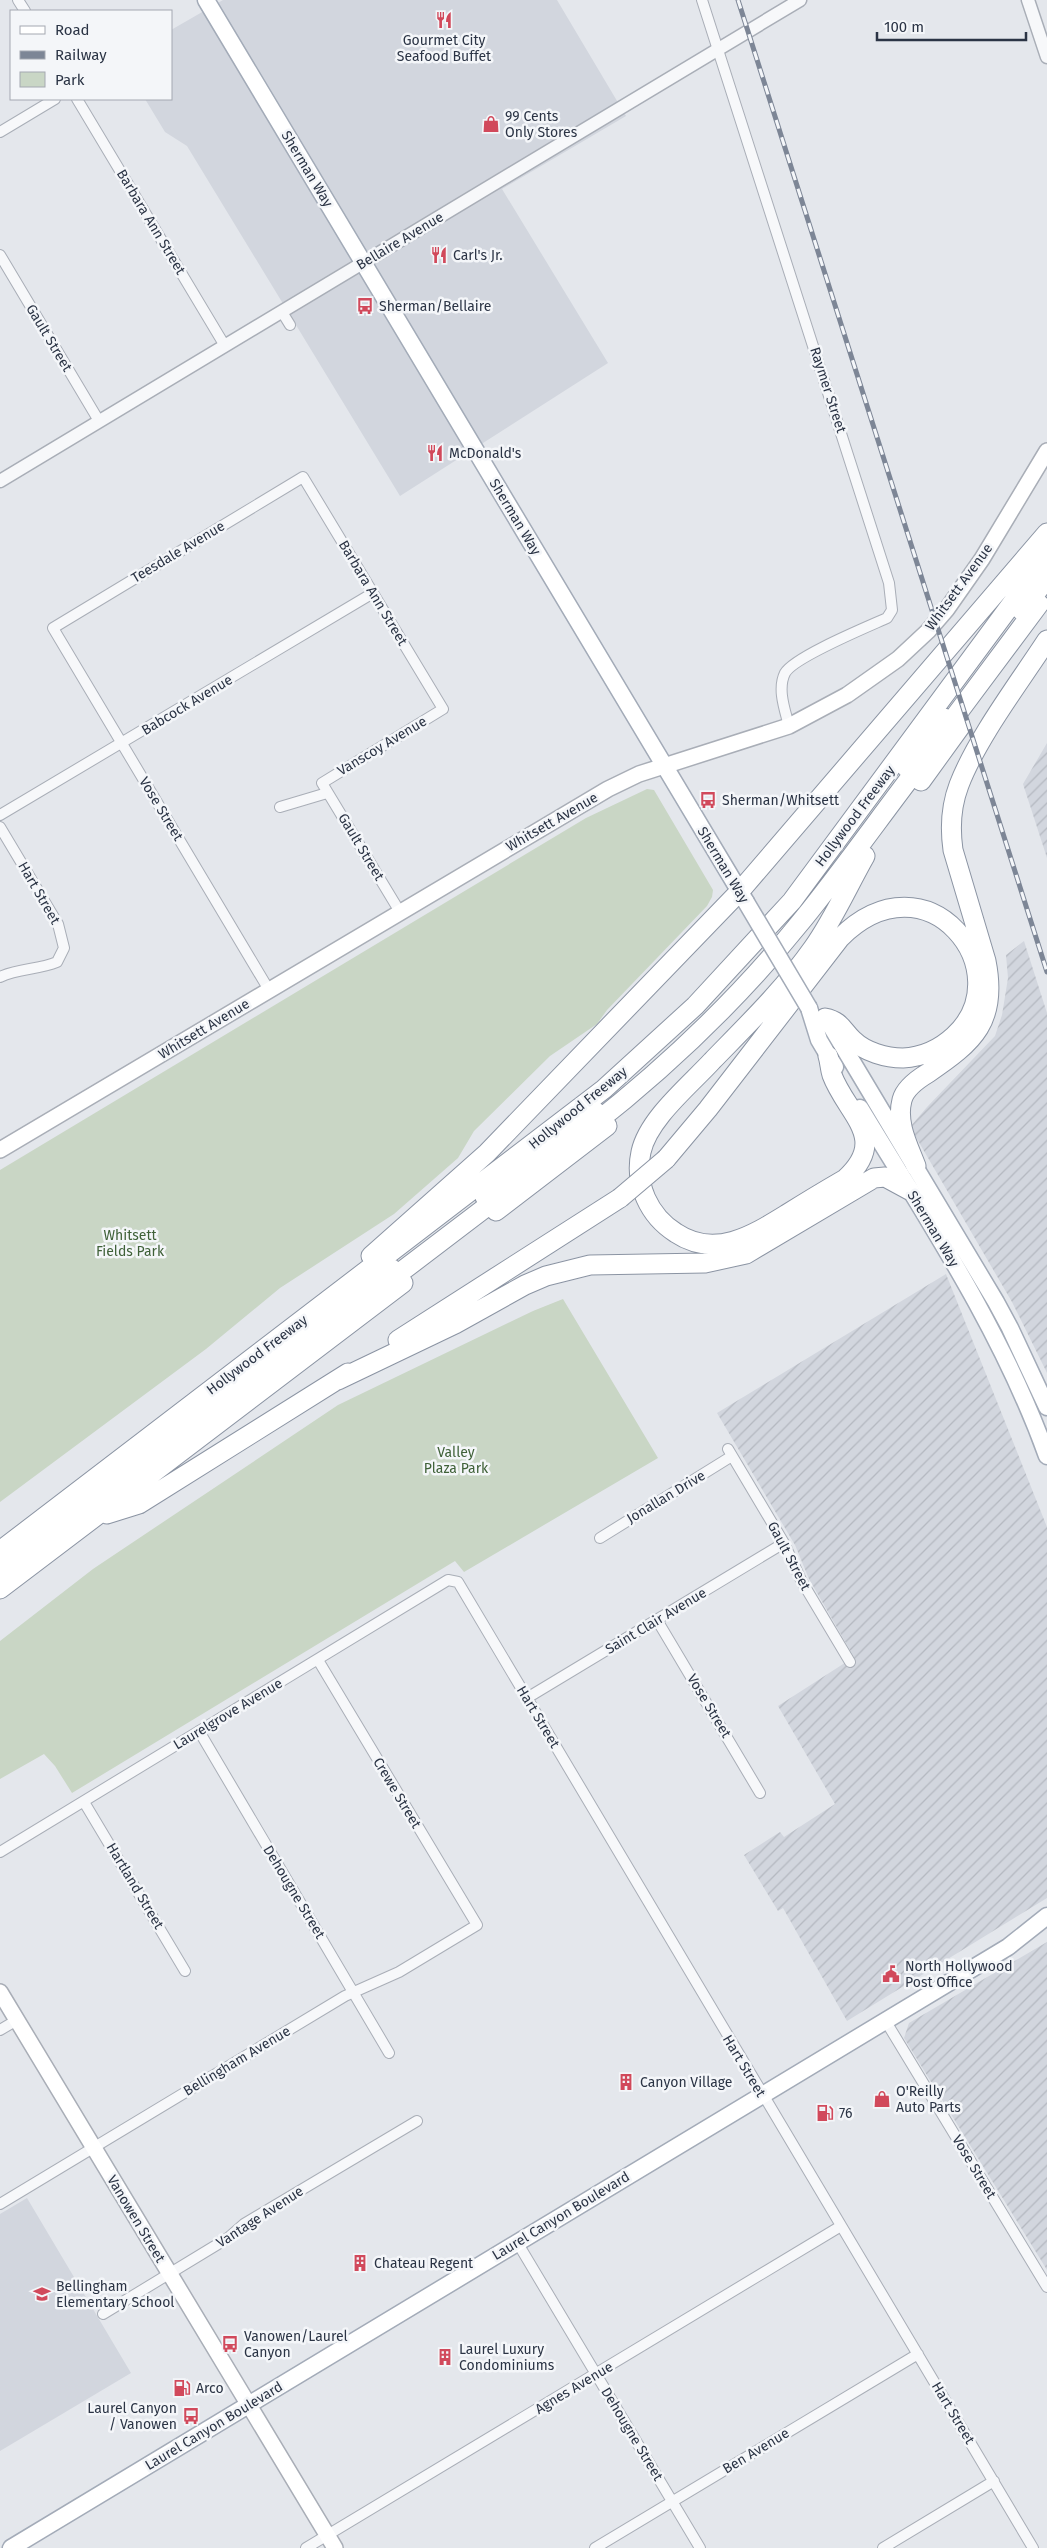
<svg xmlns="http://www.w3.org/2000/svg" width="1047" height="2548" viewBox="0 0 1047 2548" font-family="'Fira Sans',sans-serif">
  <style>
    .built { fill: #d2d6de }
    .industrial { fill: url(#industrial-furrows) }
    .green { fill: #c9d6c5 }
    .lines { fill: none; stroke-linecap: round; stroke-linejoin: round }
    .minor-casing { stroke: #a9aeb7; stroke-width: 12 }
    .tertiary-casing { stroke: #a9aeb7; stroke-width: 15 }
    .secondary-casing { stroke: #a9aeb7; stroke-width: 18 }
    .primary-casing { stroke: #a3abb8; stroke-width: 19 }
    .motorway-casing { stroke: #8b94a3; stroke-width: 21 }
    .minor { stroke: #f7f8fa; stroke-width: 10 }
    .tertiary { stroke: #f7f8fa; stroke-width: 12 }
    .secondary { stroke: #fff; stroke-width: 15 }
    .primary { stroke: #fff; stroke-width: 16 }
    .motorway { stroke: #fff; stroke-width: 19 }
    .rail-casing { stroke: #7d8696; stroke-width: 5 }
    .rail { stroke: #f4f6f9; stroke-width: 3; stroke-dasharray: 9; stroke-linecap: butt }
    .primary-bridge-casing { stroke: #a3abb8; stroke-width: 19; stroke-linecap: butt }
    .motorway-bridge-casing { stroke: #8b94a3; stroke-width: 21; stroke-linecap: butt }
    .primary-bridge { stroke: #fff; stroke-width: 16 }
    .motorway-bridge { stroke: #fff; stroke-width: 19 }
    .labels { text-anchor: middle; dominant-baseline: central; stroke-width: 5; stroke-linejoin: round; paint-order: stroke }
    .poi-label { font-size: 14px; fill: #2b3445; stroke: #f4f6f9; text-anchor: start }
    .street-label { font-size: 14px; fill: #2b3445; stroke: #f4f6f9 }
    .park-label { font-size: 14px; fill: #3f6138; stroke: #f4f6f9 }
  </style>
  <defs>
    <pattern id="industrial-furrows" width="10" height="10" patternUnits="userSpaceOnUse" patternTransform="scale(1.25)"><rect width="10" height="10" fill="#d2d6de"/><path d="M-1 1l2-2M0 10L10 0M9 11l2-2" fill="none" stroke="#b4b8c0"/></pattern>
  </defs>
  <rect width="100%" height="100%" fill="#e4e7ec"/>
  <!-- built -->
  <path class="built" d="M223 0H557L626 116 502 189 608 363 400 496 187 146 165 132 145 99H171V30Z
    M27 2198 131 2373 0 2451V2214Z"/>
  <!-- industrial -->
  <path class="industrial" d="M1047 743V858L1023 784Z
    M1024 941 1047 1013V1373L1012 1302 910 1127 927 1107 995 1036 1002 1015 1008 978 1006 955Z
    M946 1274 1047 1527V1898L847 2021 783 1908 778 1911 744 1855 780 1832 784 1837 835 1804 778 1706 854 1657 809 1579 795 1545 717 1413Z
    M1047 1942V2270L904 2038 909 2023Z"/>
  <!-- green -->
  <path class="green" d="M647 789 654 790 713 890 712 897 707 906 607 1010 597 1024 550 1056 474 1131 458 1158 394 1214 280 1288 206 1349 0 1502V1170L586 818Z
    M563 1299 658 1458 464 1572 455 1561 72 1793 55 1766 44 1754 0 1779V1641L93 1569 338 1405 533 1311Z"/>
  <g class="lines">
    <!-- minor casing -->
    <g class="minor-casing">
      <path id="minor" d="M18 0 25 11
        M702 0 889 583 892 610 887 618C867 627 794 657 785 673 777 689 785 710 789 726
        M77 99 225 346
        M0 132 55 99
        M0 255 99 421
        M282 312 290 325
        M280 807 327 793
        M0 815 373 593
        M0 827 58 924 64 948 57 962C38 970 19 968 0 977
        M269 990 53 628 303 477 443 709 322 783 400 912
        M728 1449 784 1543 801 1580 850 1662
        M600 1538 732 1456
        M657 1620 760 1793
        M527 1698 784 1543
        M199 1731 389 2053
        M84 1802 185 1971
        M0 1852 448 1580 458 1582 1033 2548
        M885 2020 1047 2287
        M0 2030 17 2020
        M0 2204 345 1996 399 1972 477 1925 318 1660
        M517 2242 700 2548
        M103 2314 228 2238 244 2224 417 2121
        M306 2548 841 2226
        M595 2548 918 2354
        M883 2548 994 2481"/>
    </g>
    <!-- tertiary casing -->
    <g class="tertiary-casing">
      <path id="tertiary" d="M1028 0 1047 57
        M0 481 800 0"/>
    </g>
    <!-- secondary casing -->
    <g class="secondary-casing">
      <path id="secondary" d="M0 1150 608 789 639 774 789 726 847 695 898 659 928 631 947 609 982 559 1047 451
        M0 1992 335 2548"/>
    </g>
    <!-- primary casing -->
    <g class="primary-casing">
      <path id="primary" d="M206 0 746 902
        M809 1008 819 1040 835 1067
        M829 1023 996 1302 1010 1328 1047 1407
        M860 1108C928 1220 1002 1331 1047 1456
        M11 2548 1008 1947 1047 1916"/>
    </g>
    <!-- motorway casing -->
    <g class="motorway-casing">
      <path id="motorway" d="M1022 611 1047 578
        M942 734 1039 604
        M907 768 944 718
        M921 781 960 727
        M828 1056C830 1062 830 1069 832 1075 847 1115 890 1138 845 1179 826 1190 806 1202 787 1214 753 1235 715 1259 676 1233 649 1216 634 1184 641 1152 648 1119 690 1085 712 1061 747 1025 784 989 813 948 833 920 848 886 865 856
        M589 1128C667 1067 742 995 804 918 845 867 883 813 923 761
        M666 1159 708 1109 840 938C928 850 1023 973 954 1036 940 1049 922 1057 903 1058 886 1058 865 1052 853 1040 842 1030 841 1021 825 1018
        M916 1166C908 1145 896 1123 902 1100 905 1088 918 1079 928 1073 974 1042 998 1021 986 961L953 850C950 829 951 806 959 785 977 738 1019 683 1047 640
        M485 1197 596 1112
        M496 1211 607 1126
        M371 1256 487 1153 740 891 1047 533
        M385 1284 502 1195
        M398 1340 620 1198
        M338 1380 455 1324 525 1285 546 1276 590 1265 705 1263 746 1254 874 1178 885 1177 909 1190
        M107 1514 139 1504 348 1373
        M0 1551 604 1089 695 1006 792 901 1047 556
        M0 1568 392 1269
        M0 1589 403 1283"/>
    </g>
    <!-- minor -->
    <use href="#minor" class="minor"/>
    <!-- tertiary -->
    <use href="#tertiary" class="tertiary"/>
    <!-- secondary -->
    <use href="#secondary" class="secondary"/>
    <!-- primary -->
    <use href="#primary" class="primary"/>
    <!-- motorway -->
    <use href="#motorway" class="motorway"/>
    <!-- rail casing -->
    <g class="rail-casing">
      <path id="rail" d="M738 0 1047 972"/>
    </g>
    <!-- rail -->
    <use href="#rail" class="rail"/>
    <!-- primary-bridge casing -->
    <g class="primary-bridge-casing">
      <path id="primary-bridge" d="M746 902 809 1008"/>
    </g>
    <!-- motorway-bridge casing -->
    <g class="motorway-bridge-casing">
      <path id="motorway-bridge" d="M620 1198 666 1159"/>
    </g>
    <!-- primary-bridge -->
    <use href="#primary-bridge" class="primary-bridge"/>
    <!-- motorway-bridge -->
    <use href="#motorway-bridge" class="motorway-bridge"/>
  </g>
  <!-- icons -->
  <defs>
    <g id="restaurant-bare" transform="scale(1.35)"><path d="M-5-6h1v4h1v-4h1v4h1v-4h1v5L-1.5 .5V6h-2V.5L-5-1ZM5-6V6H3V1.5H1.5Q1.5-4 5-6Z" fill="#d1495b" stroke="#f4f6f9" stroke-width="2.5" paint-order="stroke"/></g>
    <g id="shop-bare" transform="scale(1.35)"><path d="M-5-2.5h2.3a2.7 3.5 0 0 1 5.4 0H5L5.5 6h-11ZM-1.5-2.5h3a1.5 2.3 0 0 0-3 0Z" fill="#d1495b" stroke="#f4f6f9" stroke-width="2.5" paint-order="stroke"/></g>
    <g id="bus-bare" transform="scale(1.35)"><path d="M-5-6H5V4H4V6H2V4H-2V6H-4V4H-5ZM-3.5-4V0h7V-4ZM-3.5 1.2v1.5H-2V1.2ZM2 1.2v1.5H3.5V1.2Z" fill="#d1495b" stroke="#f4f6f9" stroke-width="2.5" paint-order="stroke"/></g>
    <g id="civic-bare" transform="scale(1.35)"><path d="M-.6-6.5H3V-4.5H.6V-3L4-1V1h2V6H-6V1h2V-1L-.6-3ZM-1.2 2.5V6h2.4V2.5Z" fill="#d1495b" stroke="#f4f6f9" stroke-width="2.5" paint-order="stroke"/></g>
    <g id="building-bare" transform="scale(1.35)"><path d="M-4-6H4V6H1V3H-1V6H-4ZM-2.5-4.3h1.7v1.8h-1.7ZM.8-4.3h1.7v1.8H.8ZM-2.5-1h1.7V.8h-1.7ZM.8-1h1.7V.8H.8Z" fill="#d1495b" stroke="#f4f6f9" stroke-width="2.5" paint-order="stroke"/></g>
    <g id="fuel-bare" transform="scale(1.35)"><path d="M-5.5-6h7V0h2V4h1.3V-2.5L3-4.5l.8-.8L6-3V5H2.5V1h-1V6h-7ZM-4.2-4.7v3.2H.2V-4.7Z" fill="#d1495b" stroke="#f4f6f9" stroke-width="2.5" paint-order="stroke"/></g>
    <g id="school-bare" transform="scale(1.35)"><path d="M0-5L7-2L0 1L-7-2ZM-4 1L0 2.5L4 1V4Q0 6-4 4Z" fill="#d1495b" stroke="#f4f6f9" stroke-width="2.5" paint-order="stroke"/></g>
  </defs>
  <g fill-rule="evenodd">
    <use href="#restaurant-bare" x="444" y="20"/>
    <use href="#shop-bare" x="491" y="124"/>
    <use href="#restaurant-bare" x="439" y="255"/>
    <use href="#bus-bare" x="365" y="306"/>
    <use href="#restaurant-bare" x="435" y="453"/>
    <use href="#bus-bare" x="708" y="800"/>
    <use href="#civic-bare" x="891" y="1974"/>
    <use href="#building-bare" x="626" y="2082"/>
    <use href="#shop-bare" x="882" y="2099"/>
    <use href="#fuel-bare" x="825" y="2113"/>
    <use href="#building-bare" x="360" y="2263"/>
    <use href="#school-bare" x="42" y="2294"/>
    <use href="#bus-bare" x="230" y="2344"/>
    <use href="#building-bare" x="445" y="2357"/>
    <use href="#fuel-bare" x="182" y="2388"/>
    <use href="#bus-bare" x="191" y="2416"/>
  </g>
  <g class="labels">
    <!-- poi labels -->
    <g class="poi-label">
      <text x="444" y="40" text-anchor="middle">Gourmet City<tspan x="444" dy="16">Seafood Buffet</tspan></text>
      <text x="505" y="116">99 Cents<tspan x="505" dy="16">Only Stores</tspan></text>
      <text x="453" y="255">Carl's Jr.</text>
      <text x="379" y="306">Sherman/Bellaire</text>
      <text x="449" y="453">McDonald's</text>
      <text x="722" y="800">Sherman/Whitsett</text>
      <text x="905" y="1966">North Hollywood<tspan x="905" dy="16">Post Office</tspan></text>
      <text x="640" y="2082">Canyon Village</text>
      <text x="896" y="2091">O'Reilly<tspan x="896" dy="16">Auto Parts</tspan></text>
      <text x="839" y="2113">76</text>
      <text x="374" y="2263">Chateau Regent</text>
      <text x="56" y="2286">Bellingham<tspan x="56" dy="16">Elementary School</tspan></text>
      <text x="244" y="2336">Vanowen/Laurel<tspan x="244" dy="16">Canyon</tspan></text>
      <text x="459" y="2349">Laurel Luxury<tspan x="459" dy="16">Condominiums</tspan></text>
      <text x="196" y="2388">Arco</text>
      <text x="177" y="2408" text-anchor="end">Laurel Canyon<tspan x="177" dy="16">/ Vanowen</tspan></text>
    </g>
    <!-- street labels -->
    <g class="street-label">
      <text transform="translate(307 169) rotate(59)">Sherman Way</text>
      <text transform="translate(151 222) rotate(59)">Barbara Ann Street</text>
      <text transform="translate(400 241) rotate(-31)">Bellaire Avenue</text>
      <text transform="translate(49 338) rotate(59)">Gault Street</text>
      <text transform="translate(828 390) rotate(72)">Raymer Street</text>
      <text transform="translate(515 517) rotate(59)">Sherman Way</text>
      <text transform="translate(178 552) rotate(-31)">Teesdale Avenue</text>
      <text transform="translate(959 587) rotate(-54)">Whitsett Avenue</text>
      <text transform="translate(373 593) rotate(59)">Barbara Ann Street</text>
      <text transform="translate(187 705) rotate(-31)">Babcock Avenue</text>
      <text transform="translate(382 746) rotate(-31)">Vanscoy Avenue</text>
      <text transform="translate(161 809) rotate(59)">Vose Street</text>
      <text transform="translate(855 816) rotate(-53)">Hollywood Freeway</text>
      <text transform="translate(552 822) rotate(-30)">Whitsett Avenue</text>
      <text transform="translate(361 847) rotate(59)">Gault Street</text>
      <text transform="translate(723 865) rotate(59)">Sherman Way</text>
      <text transform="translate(39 893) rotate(60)">Hart Street</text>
      <text transform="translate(204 1029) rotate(-31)">Whitsett Avenue</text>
      <text transform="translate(578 1108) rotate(-39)">Hollywood Freeway</text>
      <text transform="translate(933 1229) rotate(59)">Sherman Way</text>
      <text transform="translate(257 1355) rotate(-37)">Hollywood Freeway</text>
      <text transform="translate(666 1497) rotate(-31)">Jonallan Drive</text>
      <text transform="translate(789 1556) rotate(62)">Gault Street</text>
      <text transform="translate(656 1621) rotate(-31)">Saint Clair Avenue</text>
      <text transform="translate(709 1706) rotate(59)">Vose Street</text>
      <text transform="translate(228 1714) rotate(-31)">Laurelgrove Avenue</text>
      <text transform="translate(538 1717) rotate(59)">Hart Street</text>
      <text transform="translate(397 1793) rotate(59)">Crewe Street</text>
      <text transform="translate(135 1886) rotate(59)">Hartland Street</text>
      <text transform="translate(294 1892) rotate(59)">Dehougne Street</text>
      <text transform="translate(237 2061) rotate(-31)">Bellingham Avenue</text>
      <text transform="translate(744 2066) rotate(59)">Hart Street</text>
      <text transform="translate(974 2167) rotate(59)">Vose Street</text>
      <text transform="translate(561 2216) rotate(-31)">Laurel Canyon Boulevard</text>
      <text transform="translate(260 2217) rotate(-33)">Vantage Avenue</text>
      <text transform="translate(136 2219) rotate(59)">Vanowen Street</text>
      <text transform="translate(574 2388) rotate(-31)">Agnes Avenue</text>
      <text transform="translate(953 2413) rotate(59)">Hart Street</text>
      <text transform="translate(214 2426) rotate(-31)">Laurel Canyon Boulevard</text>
      <text transform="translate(632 2434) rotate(59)">Dehougne Street</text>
      <text transform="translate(756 2451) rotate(-31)">Ben Avenue</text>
    </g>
    <!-- park labels -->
    <g class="park-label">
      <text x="130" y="1235">Whitsett<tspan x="130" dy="16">Fields Park</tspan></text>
      <text x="456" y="1452">Valley<tspan x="456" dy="16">Plaza Park</tspan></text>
    </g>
  </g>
  <!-- legend -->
  <rect x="10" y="10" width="162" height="90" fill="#f4f6f9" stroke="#a4a8b1"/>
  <rect x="20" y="26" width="25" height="8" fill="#ffffff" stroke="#a4a8b1"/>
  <text x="55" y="35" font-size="15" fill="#2b3445">Road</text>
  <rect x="20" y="51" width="25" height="8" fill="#7d8696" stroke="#a4a8b1"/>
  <text x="55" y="60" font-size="15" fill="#2b3445">Railway</text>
  <rect x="20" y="72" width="25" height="15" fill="#c9d6c5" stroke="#a4a8b1"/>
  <text x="55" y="85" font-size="15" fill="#2b3445">Park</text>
  <!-- scale -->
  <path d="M877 32v8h149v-8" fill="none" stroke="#2b3445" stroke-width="2.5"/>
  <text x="884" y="32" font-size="15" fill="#2b3445" stroke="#f4f6f9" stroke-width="4" paint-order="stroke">100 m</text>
</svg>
